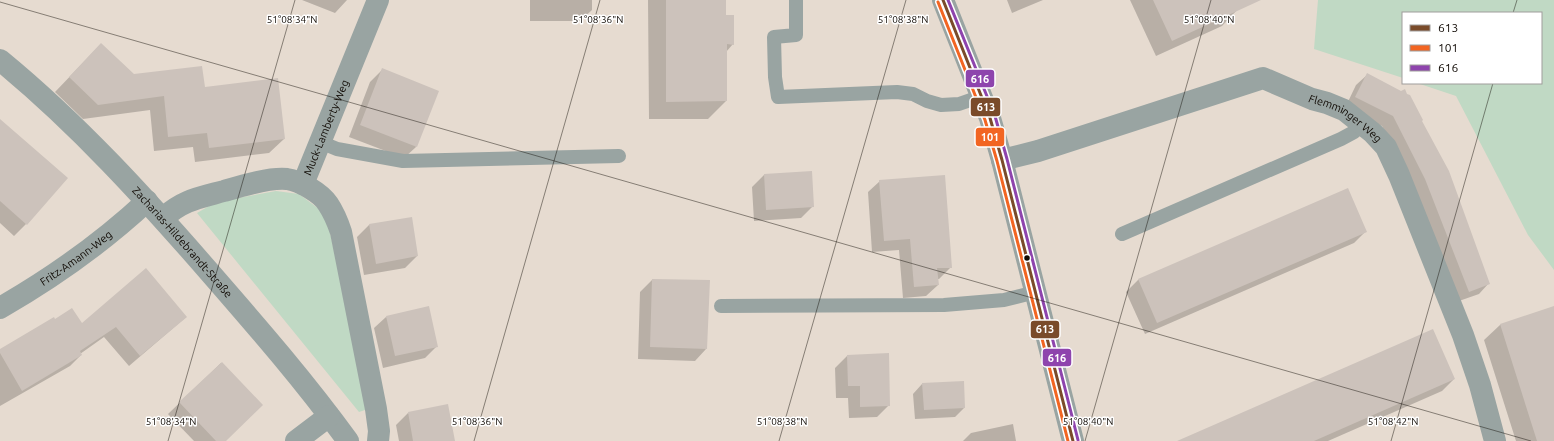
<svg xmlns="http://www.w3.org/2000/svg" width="1554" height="441" viewBox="0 0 1554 441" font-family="Ubuntu,sans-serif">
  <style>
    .green { fill: #c0d9c4 }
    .shadow { fill: #0003 }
    .building { fill: #ccc2bb }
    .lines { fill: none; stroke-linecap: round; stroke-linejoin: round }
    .service { stroke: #99a4a2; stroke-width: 14 }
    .minor { stroke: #99a4a2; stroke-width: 22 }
    .bus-1-casing { stroke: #fff; stroke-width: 6 }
    .bus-2-casing { stroke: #fff; stroke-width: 6 }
    .bus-3-casing { stroke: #fff; stroke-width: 6 }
    .bus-1 { stroke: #7a4b2a; stroke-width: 3 }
    .bus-2 { stroke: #f26522; stroke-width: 3 }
    .bus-3 { stroke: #8e44ad; stroke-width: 3 }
    .ticks { fill: none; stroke: #100a04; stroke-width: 1; stroke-opacity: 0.45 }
    .bus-dot { fill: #100a04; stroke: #fff; stroke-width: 1.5 }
    .labels { text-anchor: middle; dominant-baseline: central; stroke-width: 3; stroke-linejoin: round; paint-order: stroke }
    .street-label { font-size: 11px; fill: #100a04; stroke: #fff }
    .ticks-label { font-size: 10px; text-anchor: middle; fill: #100a04; stroke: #fff; stroke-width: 3; stroke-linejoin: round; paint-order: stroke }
    .line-badge { stroke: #fff; stroke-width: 1.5 }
    .badge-label { font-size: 11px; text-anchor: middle; font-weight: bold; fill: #fff }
  </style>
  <rect width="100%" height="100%" fill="#e6dbd0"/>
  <!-- green -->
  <path class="green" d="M1318 0H1554V270L1528 235 1456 96 1417 83H1541V13H1403V78L1314 49Z
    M276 191 299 194 319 209 328 223 368 409 359 412 197 213 216 202Z"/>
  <!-- shadow -->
  <path class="shadow" d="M302 0H347L335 13Z
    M530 0H592V10L580 21H530Z
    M648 0H725V16L733 44 726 52V101L708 119H649Z
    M1007 0H1043L1012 13Z
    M1130 0H1233L1237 10 1222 26 1156 56Z
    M101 44 134 75 204 88 284 139 269 153 195 162 193 147 154 151 150 110 83 119 55 92Z
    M382 70 416 147 404 158 349 137 370 82Z
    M1367 75 1421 121 1489 283 1479 294 1459 301 1415 189 1382 126 1345 108 1356 85Z
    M0 120 26 224 14 236 0 223Z
    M811 172 813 206 801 218 754 221 752 187 764 175Z
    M880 181 951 267 939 279H937L938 285 926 296 903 298 899 250 872 252 868 192Z
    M411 218 417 256 405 268 364 275 357 237 369 225Z
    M1366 231 1354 243 1145 334 1126 292 1138 280Z
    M652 280 706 349 695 361 638 359 640 292Z
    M1554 307V441H1516L1484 340 1500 325Z
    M186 317 129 366 104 337 80 354 81 355 70 366 0 406V350L55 320 82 324Z
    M386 317 437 346 425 358 383 368 374 328Z
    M847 356 889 405 877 417 849 418 848 398H836L835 368Z
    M221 363 225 441H194L168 414Z
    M1454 379 1442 391 1328 441H1180Z
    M922 384 964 408 955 417 915 419 913 394Z
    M408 413 454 441H399L396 425Z
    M1013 424 1016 441H963L971 433Z"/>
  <!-- building -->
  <path class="building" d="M666 0H726V15H734V45L727 44V101L666 102Z
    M1153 0H1261L1172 41Z
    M101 43 134 74 202 66 205 87 278 78 285 139 209 148 207 133 168 137 164 96 98 105 69 77Z
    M382 68 439 91 417 147 360 125Z
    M1367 73 1401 91 1405 89 1407 94 1410 95 1423 120 1422 121 1449 171 1490 284 1469 292 1425 179 1393 116 1355 97Z
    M0 119 68 178 27 225 0 201Z
    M812 171 814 207 766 210 764 174Z
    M945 175 952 268H937L939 285 914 287 910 239 884 241 879 180Z
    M1348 188 1367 232 1157 323 1138 279Z
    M412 217 418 256 376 264 369 224Z
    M146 268 187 317 140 356 116 327 80 351 82 355 22 391 0 353V349L54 317 55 319 72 308 82 323Z
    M652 279 710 280 707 349 650 347Z
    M429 306 438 347 395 356 386 316Z
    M1554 306V441H1537L1500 324Z
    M1433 329 1455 379 1314 441H1177Z
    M889 353 890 406 860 407V386H848L847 355Z
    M222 362 263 405 226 441H216L179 402Z
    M964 381 965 408 924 410 922 383Z
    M448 404 455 441H413L408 412Z"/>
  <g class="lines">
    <!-- service -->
    <path class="service" d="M796 0V35L774 37 775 77 778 97 897 92 913 94 927 101 941 105 959 104 982 96
      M320 142 337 149 403 161 619 156
      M1122 234 1341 139 1354 132 1362 123
      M721 306 944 305 1004 300 1036 292"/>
    <!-- minor -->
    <g class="minor">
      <path d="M943 0 990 118 1002 160 1073 441"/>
      <path id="s1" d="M0 60C78 124 146 199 212 275 259 329 306 383 348 441"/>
      <path id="s2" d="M1002 160 1038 151 1263 78 1312 99 1327 103 1344 110 1373 133 1386 147 1399 175 1463 335 1480 385 1495 441"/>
      <path id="s3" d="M303 184 378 0"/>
      <path d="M163 218C183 200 198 198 224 191 241 186 270 177 287 179 300 181 321 193 328 204 334 213 338 223 341 232L376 409 379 431 378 441"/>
      <path id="s4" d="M0 308C52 278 103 242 147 201"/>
      <path d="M296 441 329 416"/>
    </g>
    <!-- bus-1 casing -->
    <g class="bus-1-casing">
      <path id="bus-1" d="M943 0 990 118 1002 160 1073 441"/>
    </g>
    <!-- bus-2 casing -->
    <g class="bus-2-casing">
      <path id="bus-2" d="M938 2 985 120 997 161 1068 441"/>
    </g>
    <!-- bus-3 casing -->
    <g class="bus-3-casing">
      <path id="bus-3" d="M948 0 995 116 1007 159 1078 440"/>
    </g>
    <!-- bus-1 -->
    <use href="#bus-1" class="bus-1"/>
    <!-- bus-2 -->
    <use href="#bus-2" class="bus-2"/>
    <!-- bus-3 -->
    <use href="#bus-3" class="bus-3"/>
  </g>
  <!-- ticks -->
  <path class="ticks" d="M0 2 1531 441M1513 13 1517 0M168 441 295 0M474 441 600 0M779 441 906 0M1085 441 1211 0M1391 441 1493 83"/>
  <!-- markers -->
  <circle class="bus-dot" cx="1027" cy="258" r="3.5"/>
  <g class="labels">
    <!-- street labels -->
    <g class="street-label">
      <text stroke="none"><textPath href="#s2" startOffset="366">Flemminger Weg</textPath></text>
      <text stroke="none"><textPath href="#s3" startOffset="61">Muck-Lamberty-Weg</textPath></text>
      <text stroke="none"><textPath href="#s1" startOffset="258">Zacharias-Hildebrandt-Straße</textPath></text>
      <text stroke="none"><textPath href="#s4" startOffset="91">Fritz-Amann-Weg</textPath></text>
    </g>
  </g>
  <g class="ticks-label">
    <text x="292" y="23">51°08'34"N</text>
    <text x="598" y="23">51°08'36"N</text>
    <text x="903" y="23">51°08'38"N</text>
    <text x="1209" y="23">51°08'40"N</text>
    <text x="171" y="425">51°08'34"N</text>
    <text x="782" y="425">51°08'38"N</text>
    <text x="1088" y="425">51°08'40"N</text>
    <text x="1393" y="425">51°08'42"N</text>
    <text x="477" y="425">51°08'36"N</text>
  </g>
  <g class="line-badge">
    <rect x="965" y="69" width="30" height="19" rx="4" fill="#8e44ad"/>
    <rect x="970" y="97" width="31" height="20" rx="4" fill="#7a4b2a"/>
    <rect x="975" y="127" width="30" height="20" rx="4" fill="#f26522"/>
    <rect x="1030" y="320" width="30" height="19" rx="4" fill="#7a4b2a"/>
    <rect x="1042" y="348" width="30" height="19" rx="4" fill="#8e44ad"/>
  </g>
  <g class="badge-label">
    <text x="980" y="83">616</text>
    <text x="986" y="111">613</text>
    <text x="990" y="141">101</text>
    <text x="1045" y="333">613</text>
    <text x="1057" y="362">616</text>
  </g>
  <!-- legend -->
  <rect x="1402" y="12" width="140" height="72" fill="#ffffff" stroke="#9f9d9b"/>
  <rect x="1410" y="25" width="20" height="6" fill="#7a4b2a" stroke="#9f9d9b"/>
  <text x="1438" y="32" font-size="12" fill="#100a04">613</text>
  <rect x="1410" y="45" width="20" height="6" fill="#f26522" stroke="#9f9d9b"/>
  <text x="1438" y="52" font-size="12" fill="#100a04">101</text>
  <rect x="1410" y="65" width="20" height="6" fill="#8e44ad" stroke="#9f9d9b"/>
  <text x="1438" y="72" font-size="12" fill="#100a04">616</text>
</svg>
